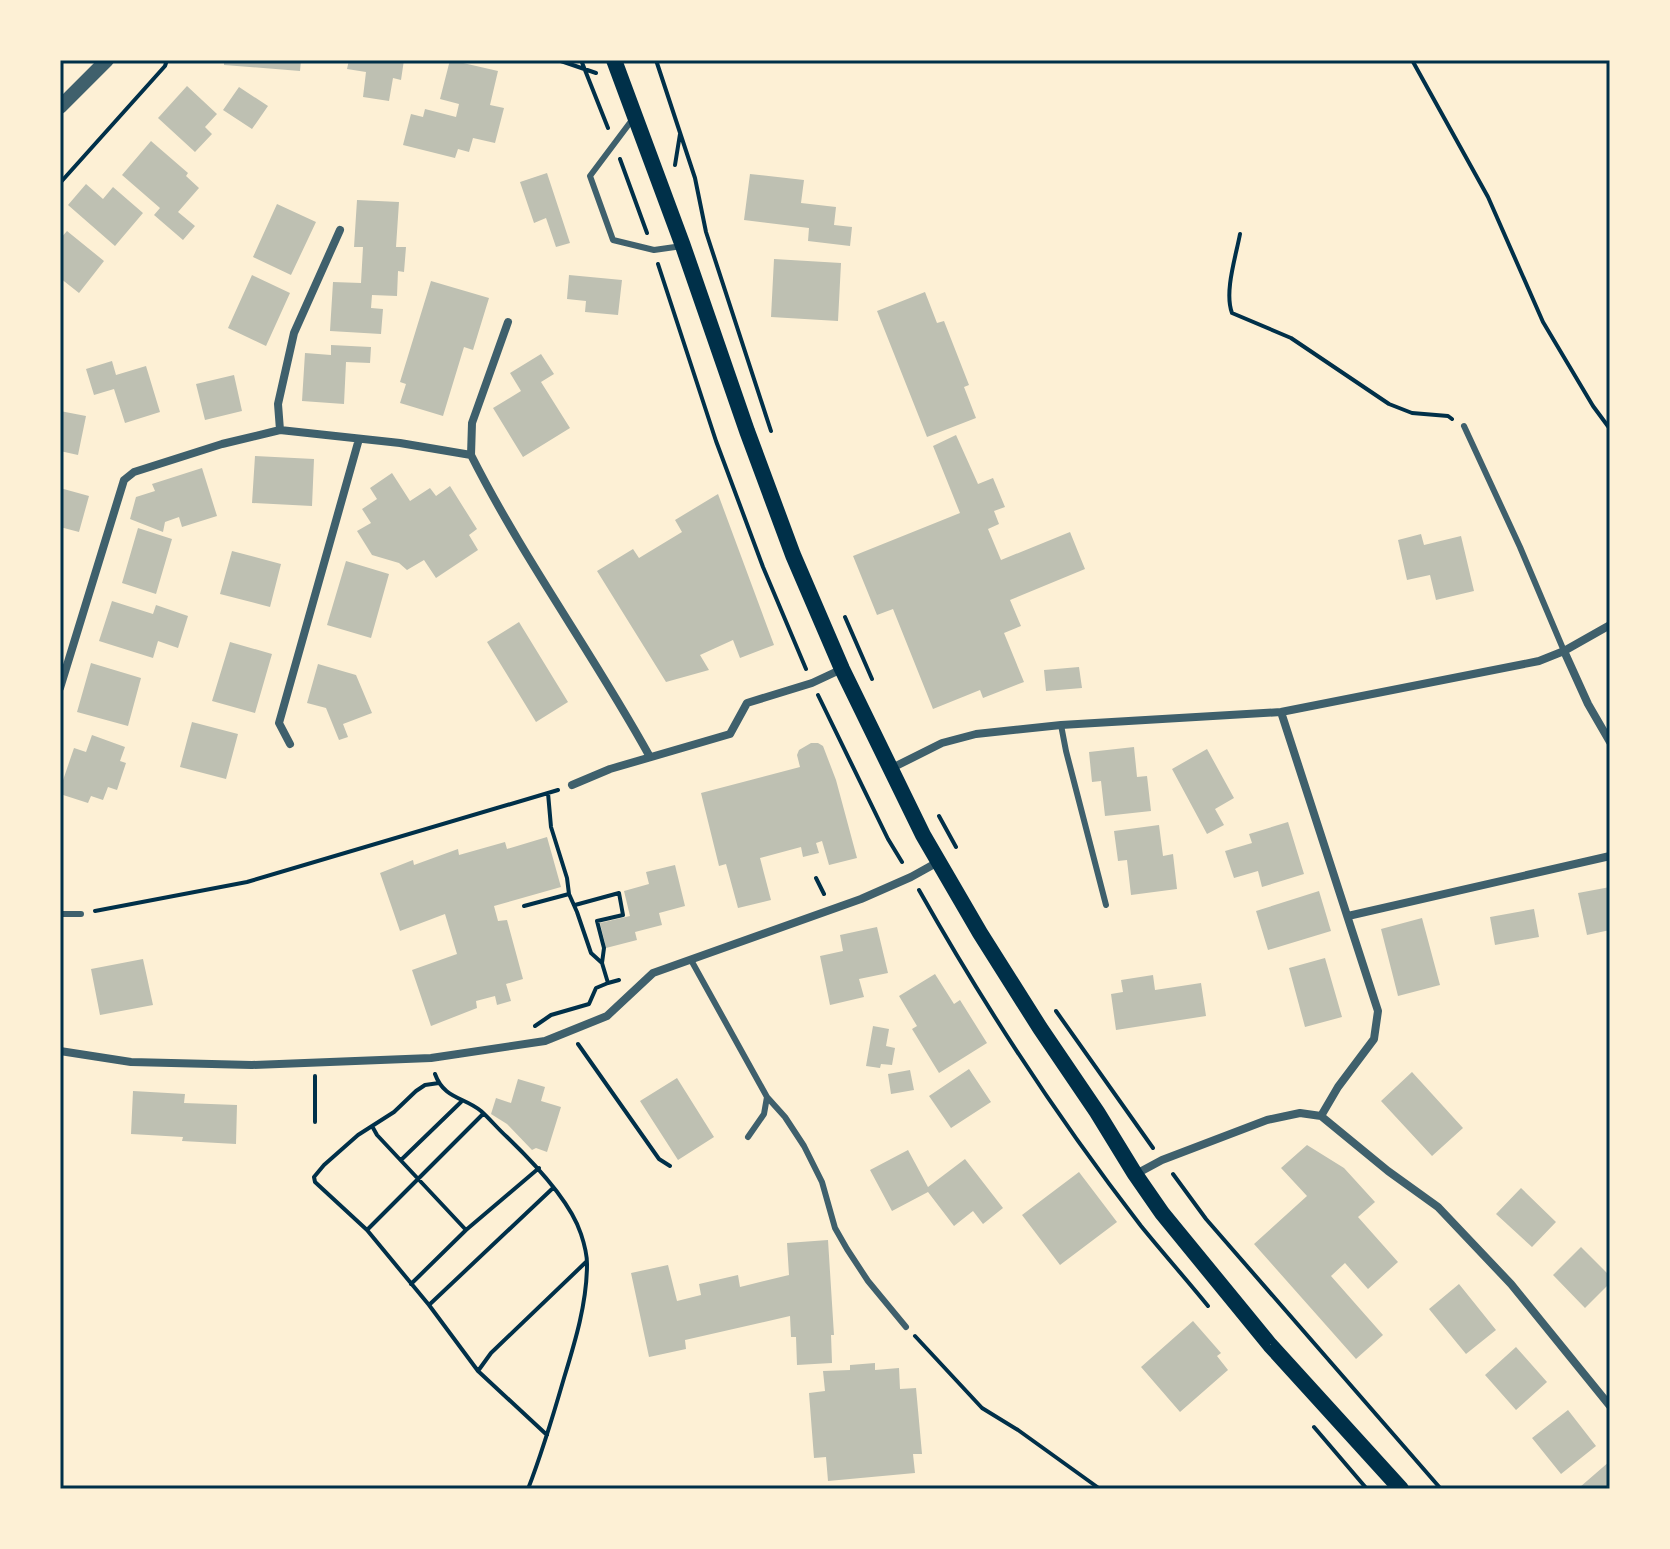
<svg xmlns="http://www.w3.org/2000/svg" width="1670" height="1549" viewBox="0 0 1670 1549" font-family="Lato,sans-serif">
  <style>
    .building { fill: #bec0b2 }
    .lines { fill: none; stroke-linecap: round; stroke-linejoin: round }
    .path { stroke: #003049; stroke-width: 4 }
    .service { stroke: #3f606c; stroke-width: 6 }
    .minor { stroke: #3f606c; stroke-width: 8 }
    .tertiary { stroke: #3f606c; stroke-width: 14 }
    .secondary { stroke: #003049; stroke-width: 16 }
    .neatline { fill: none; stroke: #003049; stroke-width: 3 }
  </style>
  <rect width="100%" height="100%" fill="#fdf0d5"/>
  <!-- building -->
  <path class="building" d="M224 60H301L300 71 224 65Z
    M349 60H404L401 80 393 78 389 101 363 97 366 72 347 69Z
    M450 60 498 71 490 105 504 108 495 143 473 138 469 152 458 149 455 158 403 145 411 114 423 117 425 109 456 117 459 104 440 99Z
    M187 86 217 114 205 127 212 134 195 152 158 118Z
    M239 87 268 106 252 129 223 110Z
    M151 141 188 173 186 176 199 188 178 212 195 226 183 240 154 215 160 208 122 175Z
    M547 173 570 243 556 247 546 218 534 223 520 182Z
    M750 174 804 180 801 203 836 207 834 225 852 227 850 246 808 241 809 228 744 220Z
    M86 184 103 199 113 187 143 213 115 246 68 205Z
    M357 200 399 202 396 247H406L404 272 398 271 397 296 372 295 371 308 383 309 381 334 330 331 333 282 361 283 363 247H354Z
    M277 204 316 222 291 275 253 257Z
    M67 231 104 261 79 293 60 278V239Z
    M774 259 841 263 838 321 771 317Z
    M252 275 290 293 266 346 228 328Z
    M569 275 622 280 618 315 585 312 586 301 567 299Z
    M431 281 489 298 473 350 464 347 443 416 400 403 406 384 400 382Z
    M925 292 937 323 944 321 969 385 964 387 976 418 927 437 877 311Z
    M331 345 371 347 370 363 346 362 344 404 302 401 305 353 331 355Z
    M541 354 554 374 541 382 570 428 523 457 493 408 521 391 510 373Z
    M112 361 116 375 146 366 160 412 125 423 114 389 94 395 86 369Z
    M234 375 242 411 205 420 196 384Z
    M60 411 86 416 78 455 60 451Z
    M956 435 978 484 993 478 1005 507 994 511 999 524 988 529 1001 560 1070 532 1085 569 1010 600 1021 626 1004 633 1024 682 983 698 980 690 933 709 893 609 877 615 853 556 960 513 933 446Z
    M255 456 314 459 312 506 252 503Z
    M202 468 217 516 182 527 179 517 165 522 163 532 130 519 136 497 155 491 152 484Z
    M392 473 410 501 430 488 436 496 450 486 477 529 469 535 478 550 436 578 424 560 407 570 399 563 372 555 357 531 371 523 362 509 377 499 370 488Z
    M60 488 89 496 79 532 60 527Z
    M718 494 774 645 740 658 733 640 700 655 709 670 666 682 597 571 633 549 639 558 682 532 675 520Z
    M138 528 172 539 156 594 122 583Z
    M1421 534 1424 545 1461 536 1474 591 1436 600 1430 575 1407 580 1398 540Z
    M232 551 281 564 270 607 220 594Z
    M346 561 389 574 371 638 327 625Z
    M112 601 153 614 156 605 188 616 178 648 158 641 153 658 99 641Z
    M519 622 568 702 536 722 487 642Z
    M230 642 272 654 255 713 212 701Z
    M91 663 141 678 128 726 77 712Z
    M318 664 356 675 372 713 343 724 348 737 339 740 326 708 307 703Z
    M1079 667 1082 688 1046 691 1044 670Z
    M192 722 238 734 226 779 180 767Z
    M92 735 125 747 120 761 126 763 117 790 108 787 103 800 91 796 88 803 60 794V789L74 748 86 752Z
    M811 743H818L823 746 836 780 857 858 829 865 822 841 816 843 819 853 803 857 801 847 760 858 771 900 738 908 726 864 719 866 701 793 800 767 797 755 799 750Z
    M1134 747 1137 777 1147 776 1151 811 1105 816 1101 781 1092 782 1089 752Z
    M1207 749 1234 798 1215 809 1224 825 1207 834 1172 769Z
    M1288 822 1304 874 1262 887 1258 871 1234 878 1225 851 1252 843 1249 834Z
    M1159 825 1163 856 1173 854 1177 889 1131 895 1127 860 1118 861 1114 831Z
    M547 837 561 887 494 906 498 921 507 920 523 979 506 984 511 1001 497 1005 495 996 476 1001 477 1008 431 1026 412 970 457 954 445 914 400 931 380 873 413 860 414 865 458 849 459 855 505 842 507 849Z
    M675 865 685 906 659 913 662 925 635 932 637 940 606 948 600 923 630 916 624 891 649 884 646 872Z
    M1610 887V930L1587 935 1578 893Z
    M1319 891 1331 931 1268 950 1256 911Z
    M1534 909 1539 937 1495 945 1490 917Z
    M1422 918 1440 985 1398 996 1381 929Z
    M877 927 888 973 859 979 864 997 830 1005 820 956 843 951 840 935Z
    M1325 958 1342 1017 1305 1027 1289 968Z
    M143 959 153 1005 100 1015 91 969Z
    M935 974 954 1004 960 1000 987 1043 939 1073 912 1029 917 1026 899 996Z
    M1153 975 1155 990 1201 983 1206 1016 1116 1030 1111 994 1123 992 1121 980Z
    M873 1026 889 1029 886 1046 895 1048 892 1065 881 1064 880 1068 866 1066Z
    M969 1069 991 1102 951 1128 929 1096Z
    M910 1070 914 1090 891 1094 888 1074Z
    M1412 1072 1463 1128 1432 1156 1381 1101Z
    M677 1078 714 1137 678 1160 640 1101Z
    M518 1079 545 1087 541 1101 561 1107 547 1152 536 1148 532 1150 507 1124 491 1114 496 1098 511 1103Z
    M133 1091 185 1094 184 1103 237 1105 236 1144 182 1141 183 1137 131 1134Z
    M1307 1145 1344 1168 1375 1202 1358 1217 1398 1262 1368 1289 1345 1263 1331 1276 1383 1335 1356 1359 1254 1244 1307 1196 1281 1168Z
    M908 1150 928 1187 965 1159 1003 1208 983 1224 973 1211 954 1226 928 1192 892 1211 870 1170Z
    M1079 1172 1117 1222 1060 1265 1022 1215Z
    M1521 1188 1556 1222 1532 1247 1496 1214Z
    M828 1240 834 1335H831L832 1363 797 1365 796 1337H791L790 1316 685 1340 686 1349 649 1357 631 1273 668 1265 677 1301 701 1295 699 1284 738 1275 740 1287 789 1275 787 1243Z
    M1581 1247 1610 1276V1283L1585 1308 1553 1275Z
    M1459 1284 1496 1330 1466 1354 1429 1309Z
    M1193 1321 1221 1353 1217 1356 1228 1370 1180 1412 1141 1367Z
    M1516 1347 1547 1382 1516 1410 1485 1375Z
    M875 1363V1370L899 1368 900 1389 916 1388 922 1454H913L915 1473 828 1481 826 1457 814 1458 809 1393 825 1391 823 1371 850 1370V1365Z
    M1568 1410 1596 1446 1561 1474 1532 1438Z
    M1610 1461V1489H1581L1580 1487Z"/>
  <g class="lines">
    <!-- path -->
    <path class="path" d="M558 60 596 73
      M581 60 608 128
      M656 60 695 178 706 232 771 431
      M1412 60 1488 197 1543 322 1593 406 1610 429
      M620 159 647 233
      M675 165 680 134
      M60 183 165 66 167 60
      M1240 234C1236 256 1224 292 1232 313L1291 338 1389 404 1412 413 1448 416 1452 419
      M658 264 716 441 763 567 806 669
      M845 617 872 679
      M818 695 888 839 902 862
      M548 793 551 827 567 878 569 894 577 912 591 953 602 963 608 983 619 980
      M939 816 956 847
      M816 878 824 894
      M919 890C985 1007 1059 1120 1141 1226 1163 1253 1186 1279 1208 1306
      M575 905 619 893 623 915 597 921 604 948 602 963
      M524 906 569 894
      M95 911 247 882 558 790
      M1056 1011 1153 1148
      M535 1026 551 1015 589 1004 596 988 608 983
      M578 1044 659 1159 670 1166
      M435 1074C444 1099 464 1097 481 1111 490 1119 498 1129 507 1137 533 1162 570 1200 581 1234 584 1243 587 1255 587 1264 587 1303 575 1342 564 1378 553 1416 542 1453 528 1489
      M315 1076V1122
      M439 1083 425 1085 416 1091 394 1112 358 1135 324 1165 314 1177 315 1182 367 1230 429 1305 478 1371 547 1435
      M372 1126 377 1135 466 1230
      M401 1160 461 1102
      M1173 1174 1206 1219 1441 1489
      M367 1230 483 1114
      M411 1284 466 1230 539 1168
      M429 1305 553 1188
      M915 1336 982 1408 1018 1430 1100 1489
      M478 1371 491 1353 586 1262
      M1314 1427 1367 1489"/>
    <!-- service -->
    <path class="service" d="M632 120 590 176 613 240 654 250 682 246
      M1464 426 1520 547 1564 651
      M1061 725 1066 751 1106 905
      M60 914H81
      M691 960 767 1097 785 1117 804 1146 822 1182 835 1228 847 1249 868 1281 906 1327
      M748 1137 764 1114 767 1097"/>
    <!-- minor -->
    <path class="minor" d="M280 430 278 404 294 333 340 230
      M471 455 472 423 508 322
      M1564 651 1588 704 1610 742
      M60 688 124 480 134 472 222 444 280 430 400 443 471 455C524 560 594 655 650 757
      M1281 712 1378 1011 1374 1039 1338 1087 1321 1116
      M290 744 279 723 359 439
      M890 769 942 743 976 734 1061 725 1281 712 1539 661 1564 651 1610 625
      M572 785 610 769 730 734 747 703 812 683 842 669
      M1348 916 1610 856
      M60 1051 131 1062 252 1065 431 1058 545 1041 607 1016 653 973 861 899 911 877 938 862
      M1136 1174 1162 1160 1267 1120 1300 1113 1321 1116 1388 1171 1438 1207 1511 1284 1610 1406"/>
    <!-- tertiary -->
    <path class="tertiary" d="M60 107 107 60"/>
    <!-- secondary -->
    <path class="secondary" d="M614 60 683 246 747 431 793 555 842 669 923 835 980 933 1040 1028 1097 1112 1135 1174 1162 1213 1270 1345 1401 1489"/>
  </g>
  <!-- border -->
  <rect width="1670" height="1549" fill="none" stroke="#fdf0d5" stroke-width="124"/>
  <rect x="62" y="62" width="1546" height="1425" class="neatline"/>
</svg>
